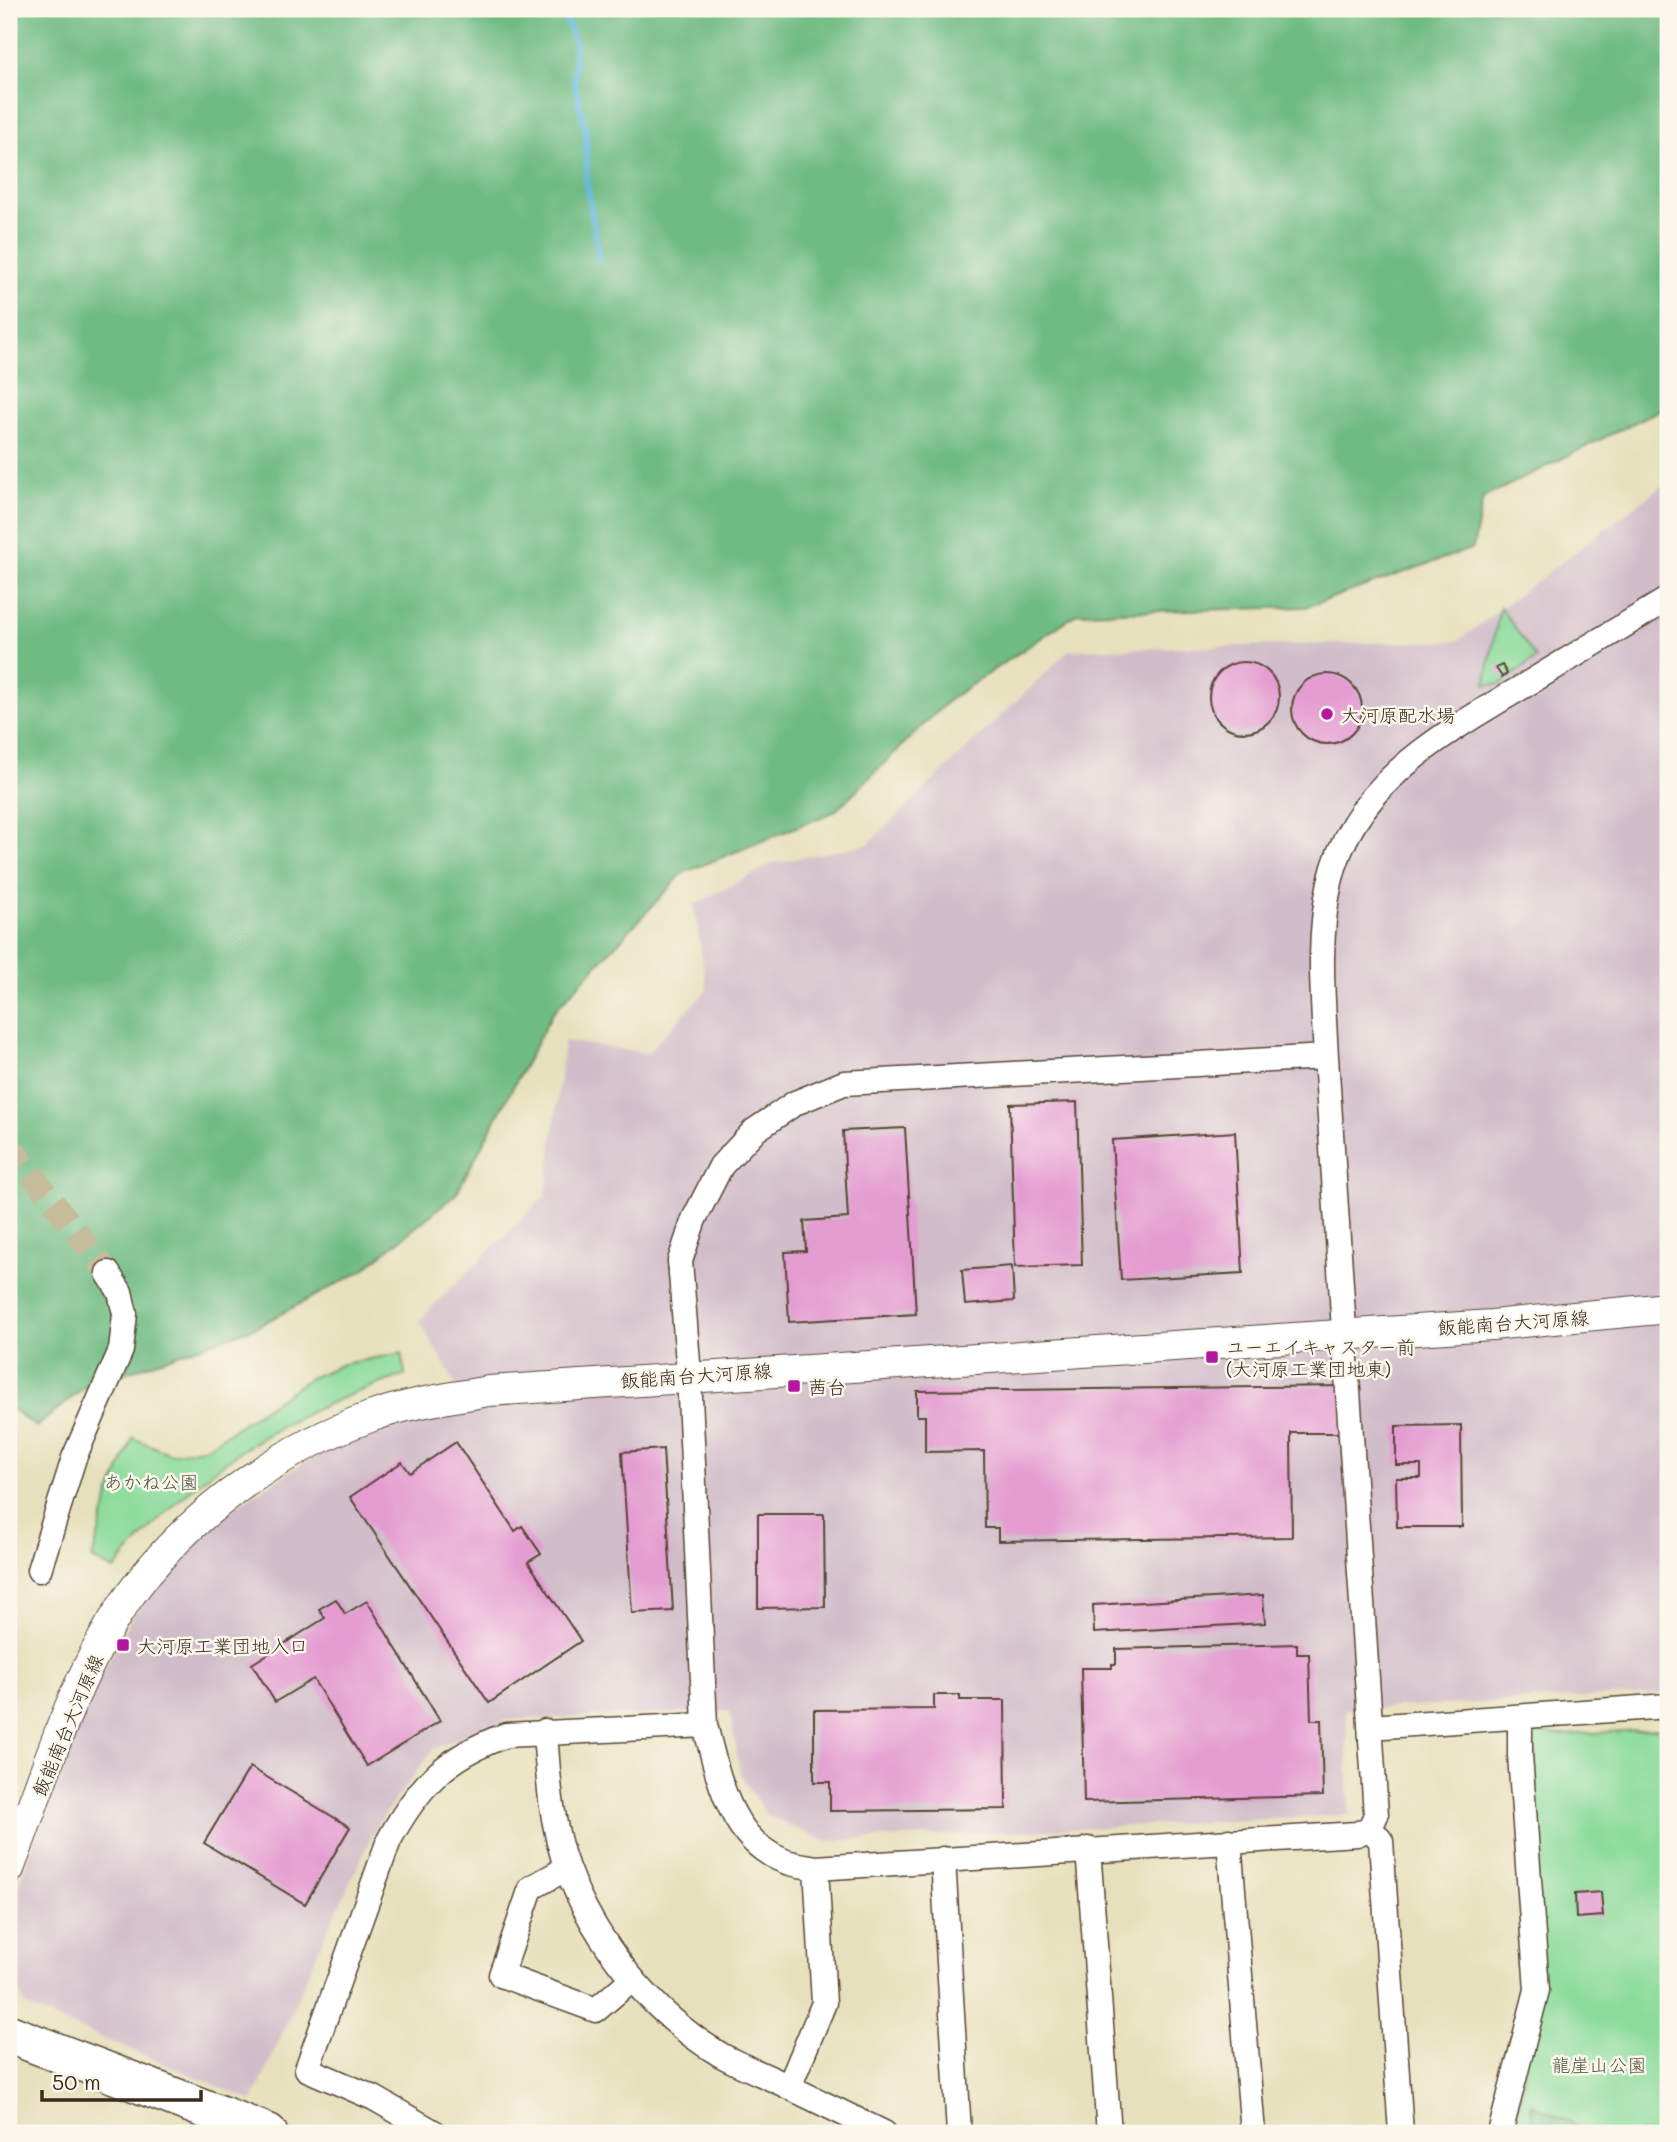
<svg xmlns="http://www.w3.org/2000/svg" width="1677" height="2142" viewBox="0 0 1677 2142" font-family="Mali,'Klee One',sans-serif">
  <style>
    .industrial { fill: #d1bdc9 }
    .green { fill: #8bdb9b; stroke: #63825c; stroke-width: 2 }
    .forest { fill: #70bb83; stroke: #567250; stroke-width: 2 }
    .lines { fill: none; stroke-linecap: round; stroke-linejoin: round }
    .stream { stroke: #66bae2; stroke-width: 6 }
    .building { fill: #e49cd1 }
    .minor-tunnel { stroke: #c5bc9c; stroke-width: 24; stroke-dasharray: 24 12; stroke-linecap: butt }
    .minor-casing { stroke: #554536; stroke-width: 27 }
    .tertiary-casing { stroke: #554536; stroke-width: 32 }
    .primary-casing { stroke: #554536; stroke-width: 41 }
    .minor { stroke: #fff; stroke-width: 24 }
    .tertiary { stroke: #fff; stroke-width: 30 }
    .primary { stroke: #fff; stroke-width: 38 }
    .poi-dot { fill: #b5179e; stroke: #fbf7ec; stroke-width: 2.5 }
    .labels { text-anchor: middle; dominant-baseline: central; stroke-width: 5; stroke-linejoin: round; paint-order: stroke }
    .poi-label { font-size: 19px; fill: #3b2a1e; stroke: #fbf7ec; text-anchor: start }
    .street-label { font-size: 19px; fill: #3b2a1e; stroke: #fbf7ec }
    .park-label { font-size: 19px; fill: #4f563d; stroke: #fbf7ec }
  </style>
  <rect width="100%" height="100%" fill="#fbf7ec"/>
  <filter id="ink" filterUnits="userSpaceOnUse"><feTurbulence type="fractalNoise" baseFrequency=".0143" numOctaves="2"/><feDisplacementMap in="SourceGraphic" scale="14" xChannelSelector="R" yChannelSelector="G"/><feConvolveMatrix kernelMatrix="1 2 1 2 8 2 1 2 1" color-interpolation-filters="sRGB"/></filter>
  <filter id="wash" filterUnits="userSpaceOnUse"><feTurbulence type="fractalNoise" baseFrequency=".00686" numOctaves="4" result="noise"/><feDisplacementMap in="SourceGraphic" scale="28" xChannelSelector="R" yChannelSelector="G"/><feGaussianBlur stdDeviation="1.57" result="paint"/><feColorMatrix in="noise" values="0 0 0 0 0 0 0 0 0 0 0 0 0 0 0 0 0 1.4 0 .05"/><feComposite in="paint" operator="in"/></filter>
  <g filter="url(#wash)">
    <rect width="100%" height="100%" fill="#e7e0bc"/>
    <!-- industrial -->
    <path class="industrial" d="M1668 478V1693L1346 1710 1349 1815 825 1841 767 1816 740 1774 730 1711 506 1720 433 1749 377 1825 319 1948 253 2101 26 2006 9 1970V1912L76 1722 132 1617 217 1518 350 1434 464 1399 419 1320 546 1195 564 1041 647 1053 707 990 694 905 774 863 868 844 1069 650 1458 641 1667 482Z"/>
    <!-- green -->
    <path class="green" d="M1500 607 1536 658 1500 684 1485 685Z
      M402 1353 405 1375C279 1416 198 1467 114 1570L92 1559 109 1495 133 1438 171 1454 207 1447 310 1378 343 1364Z
      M1668 1728V2133H1510L1524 2084 1535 1806V1755L1530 1741 1537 1733 1562 1735Z"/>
    <!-- forest -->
    <path class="forest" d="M9 9H1668V406L1483 498 1473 548 1306 607 1078 613 950 699 834 812 683 873 553 1012 456 1194 362 1271 258 1326 85 1387 36 1427 9 1407Z
      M1531 2104 1593 2133H1534Z"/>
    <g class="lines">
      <!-- stream -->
      <path class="stream" d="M562 9 575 45 574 82 586 131 587 183 599 259"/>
    </g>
    <g id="blocks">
      <!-- building -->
      <path class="building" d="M1209 697a35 35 0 1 1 70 0a35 35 0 1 1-70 0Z
        M1502 665 1507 674 1502 677 1496 668Z
        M1292 709a35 35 0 1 1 70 0a35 35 0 1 1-70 0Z
        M1077 1102 1082 1265 1015 1267 1010 1104Z
        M905 1128 916 1314 789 1322 785 1252 806 1251 804 1221 848 1218 843 1131Z
        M1235 1132 1243 1273 1121 1280 1112 1140Z
        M1012 1266 1014 1301 965 1305 962 1270Z
        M1342 1386V1433H1291L1292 1537 998 1541V1528H985L984 1451 925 1452V1416H917V1391Z
        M1461 1425 1462 1527H1397L1396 1478H1421V1465H1396V1426Z
        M456 1442 515 1531 522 1526 541 1554 528 1562 581 1641 489 1703 350 1497 402 1462 410 1473Z
        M663 1449 673 1611 632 1613 622 1452Z
        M758 1514H824L825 1607 758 1608Z
        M1263 1595 1265 1623 1094 1633 1093 1605Z
        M336 1599 345 1614 367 1601 440 1721 367 1766 313 1679 275 1702 252 1664 325 1618 319 1609Z
        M1297 1644V1654H1309L1311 1720H1321L1323 1796 1084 1802 1081 1668H1112V1664H1116V1649Z
        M934 1695H960V1700H1005L1006 1809 830 1811V1782H814V1710L934 1709Z
        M250 1767 350 1827 305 1904 204 1843Z
        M1601 1892 1603 1916 1576 1918 1575 1894Z"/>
    </g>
  </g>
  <g filter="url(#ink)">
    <use href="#blocks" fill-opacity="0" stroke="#554536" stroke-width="2"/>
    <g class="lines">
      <!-- minor-tunnel -->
      <path class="minor-tunnel" d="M9 1145 108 1273"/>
      <!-- minor casing -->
      <g class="minor-casing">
        <path id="minor" d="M1326 1057 844 1083 795 1103 754 1131 721 1166 694 1219 680 1261 689 1375 705 1725C718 1775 729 1840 784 1861 794 1865 806 1866 816 1868L1357 1834 1370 1828
          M39 1570 74 1458 121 1350 125 1314 120 1292 108 1273
          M1370 1727 1668 1706
          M545 1731C548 1776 551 1825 567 1868 594 1942 653 2015 721 2055 743 2067 767 2076 789 2087L824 2003 816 1868
          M1229 1841 1253 2133
          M1088 1849 1109 2133
          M943 1859 959 2133
          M567 1868 531 1888 501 1975 596 2010 632 1979
          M789 2087 884 2133
          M435 2133 374 2098 307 2069 389 1840C419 1785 446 1757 506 1735L705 1725
          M1401 2133 1381 1841 1370 1828 1376 1815 1326 1057C1323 998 1317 940 1330 882 1353 781 1446 733 1527 684 1574 656 1621 627 1668 599
          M1500 2133 1537 1990 1520 1755V1717"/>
      </g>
      <!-- tertiary casing -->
      <g class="tertiary-casing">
        <path id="tertiary" d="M9 1869C41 1785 68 1693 116 1616 172 1526 272 1452 370 1417 408 1403 450 1398 489 1391L1492 1325 1668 1308"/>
      </g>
      <!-- primary casing -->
      <g class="primary-casing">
        <path id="primary" d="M9 2034 268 2133"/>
      </g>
      <!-- minor -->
      <use href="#minor" class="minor"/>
      <!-- tertiary -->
      <use href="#tertiary" class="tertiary"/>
      <!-- primary -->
      <use href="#primary" class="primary"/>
    </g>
  </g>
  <!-- markers -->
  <g class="poi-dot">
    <circle cx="1327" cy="714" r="7"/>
    <rect x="1205" y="1350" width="14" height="14" rx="3.5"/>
    <rect x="787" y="1379" width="14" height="14" rx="3.5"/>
    <rect x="116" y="1638" width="14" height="14" rx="3.5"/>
  </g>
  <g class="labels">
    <!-- poi labels -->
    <g class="poi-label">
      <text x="1341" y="714">大河原配水場</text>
      <text x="1226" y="1346">ユーエイキャスター前<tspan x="1226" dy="22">(大河原工業団地東)</tspan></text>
      <text x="808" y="1386">茜台</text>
      <text x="137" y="1645">大河原工業団地入口</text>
    </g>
    <!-- street labels -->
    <g class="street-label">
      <text transform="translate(1513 1322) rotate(-4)">飯能南台大河原線</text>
      <text transform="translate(696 1375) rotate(-4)">飯能南台大河原線</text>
      <text transform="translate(67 1725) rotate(-67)">飯能南台大河原線</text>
    </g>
    <!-- park labels -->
    <g class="park-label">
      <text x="151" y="1481">あかね公園</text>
      <text x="1599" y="2064">龍崖山公園</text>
    </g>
  </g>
  <!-- margin -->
  <rect width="1677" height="2142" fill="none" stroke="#fbf7ec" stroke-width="35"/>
  <!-- scale -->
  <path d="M42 2090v10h159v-10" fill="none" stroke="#3b2a1e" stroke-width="3.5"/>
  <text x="52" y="2090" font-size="21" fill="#3b2a1e" stroke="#fbf7ec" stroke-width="5" paint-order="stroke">50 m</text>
</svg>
